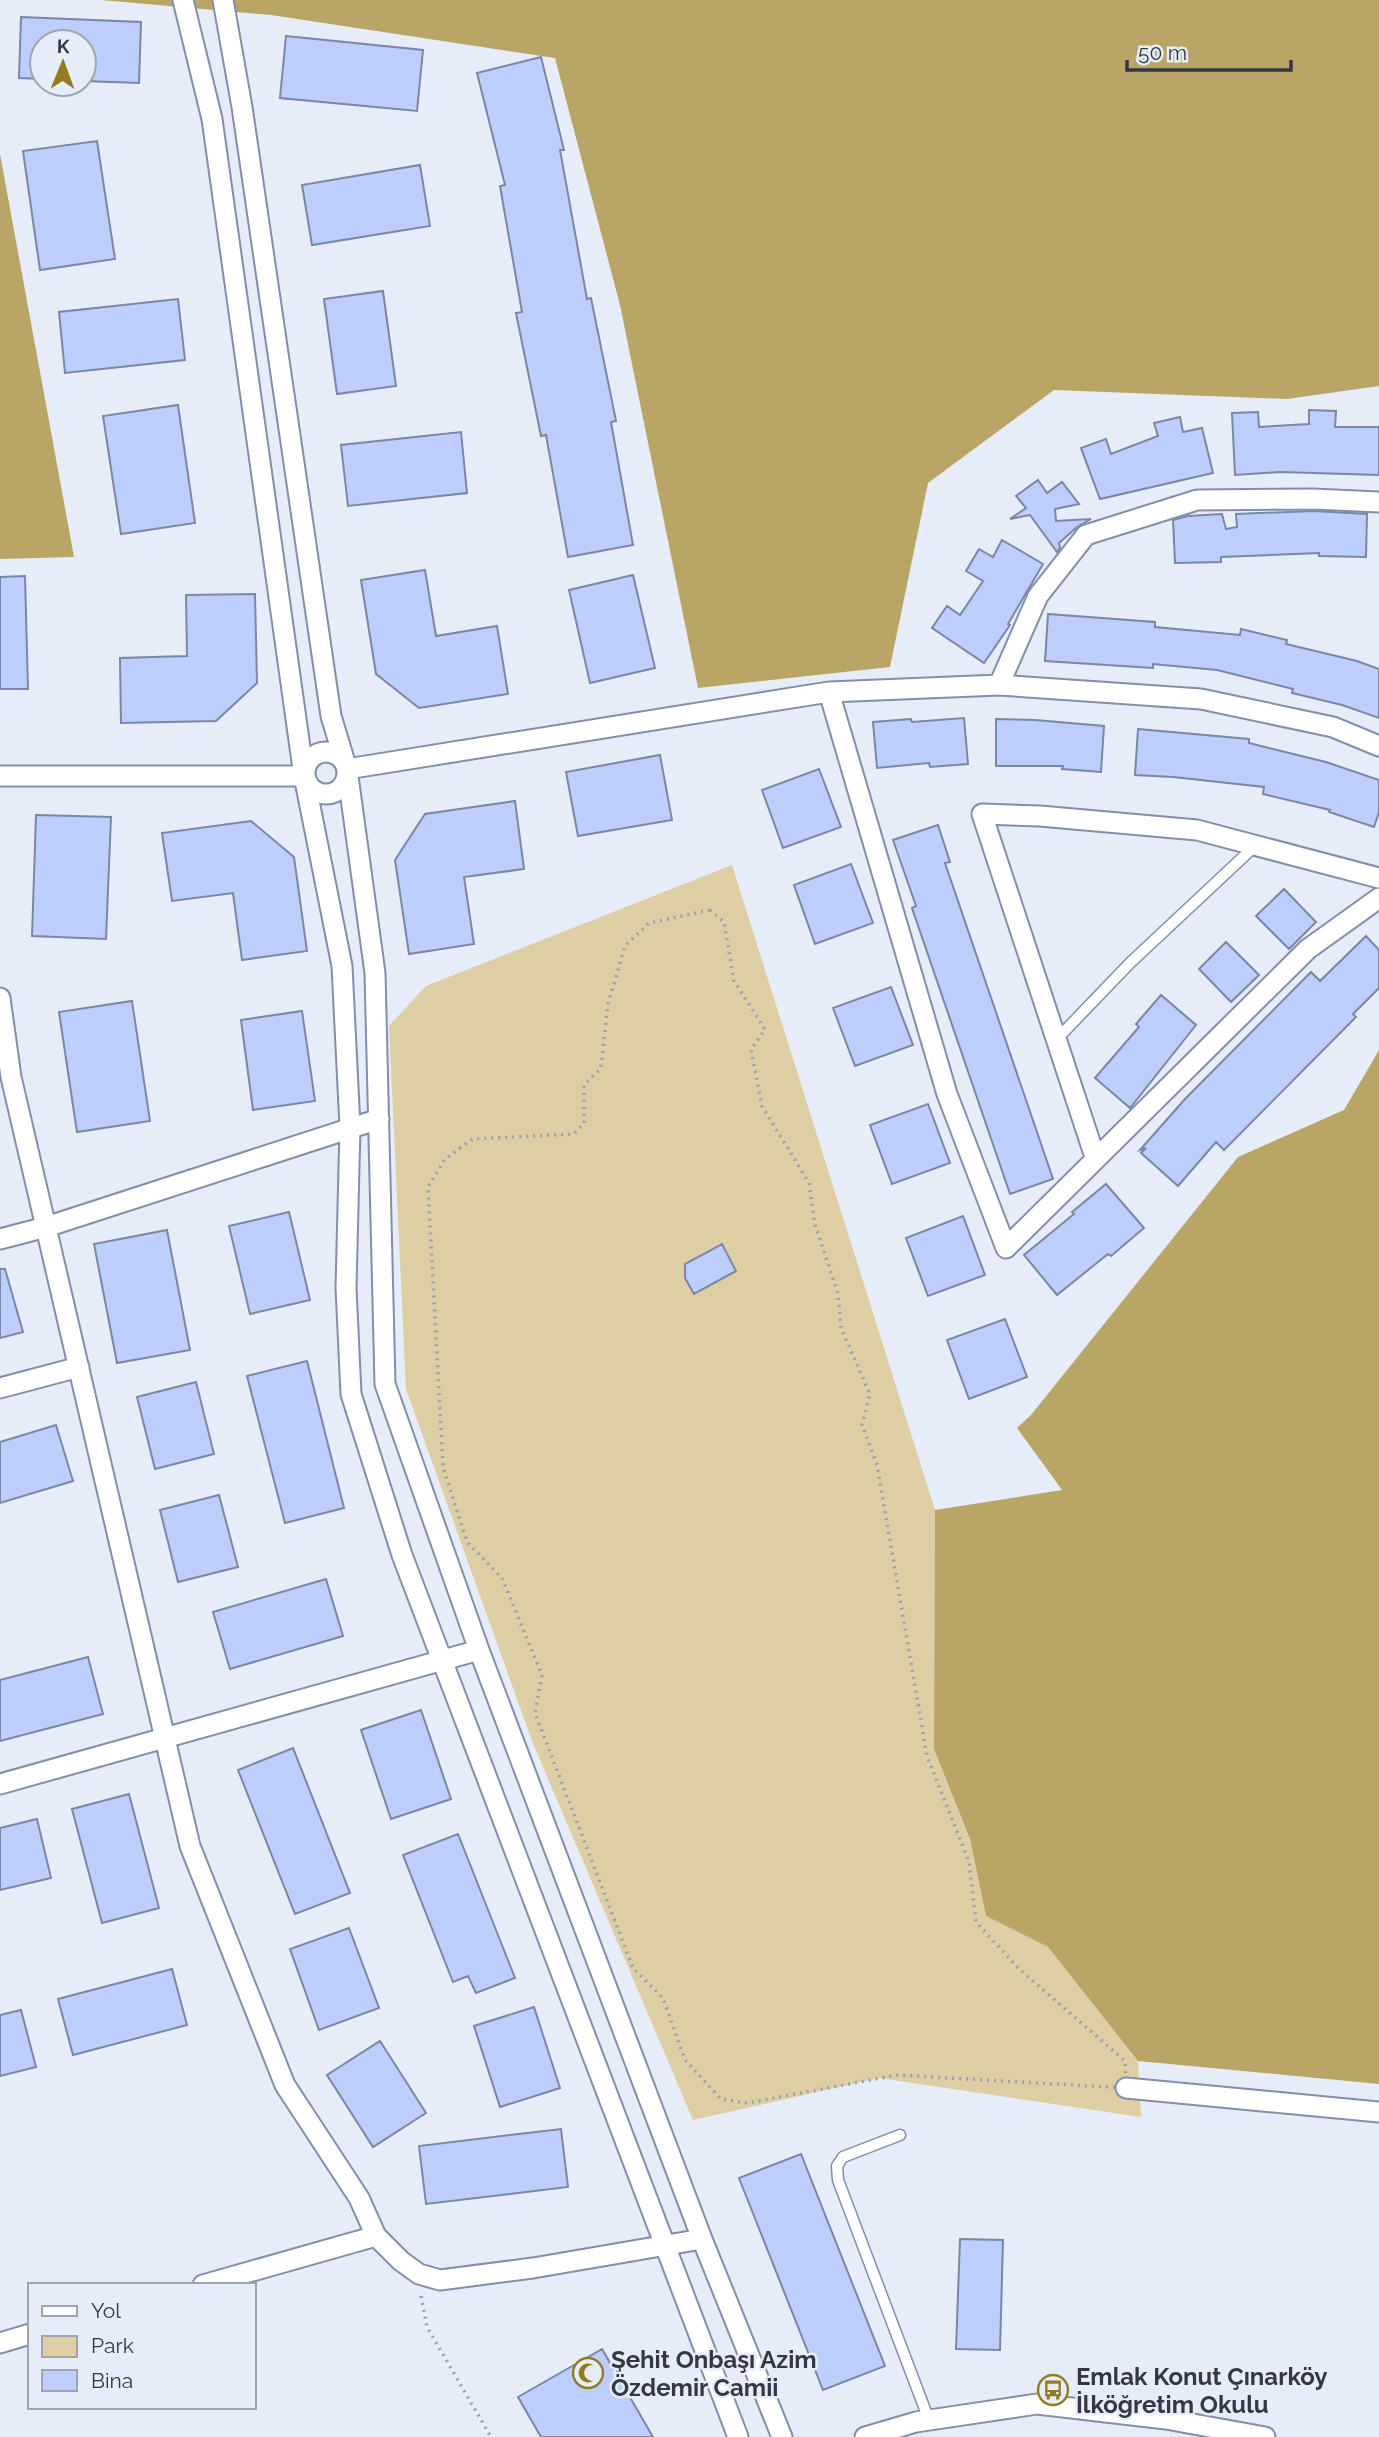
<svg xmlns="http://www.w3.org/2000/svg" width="1379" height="2437" viewBox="0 0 1379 2437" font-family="Raleway,sans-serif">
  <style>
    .green { fill: #ddcfa3 }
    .forest { fill: #b9a666 }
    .building { fill: #bdcefd; stroke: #7c86a5; stroke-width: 2 }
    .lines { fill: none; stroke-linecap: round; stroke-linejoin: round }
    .lane-casing { stroke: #838eac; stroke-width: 13 }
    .street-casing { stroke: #838eac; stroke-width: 23 }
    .path { stroke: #9ba0ad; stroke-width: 3.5; stroke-dasharray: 2 5; stroke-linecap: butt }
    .lane { stroke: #fff; stroke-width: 10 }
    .street { stroke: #fff; stroke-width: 19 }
    .labels { text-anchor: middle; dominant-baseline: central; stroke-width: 5; stroke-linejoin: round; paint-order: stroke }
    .poi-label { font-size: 24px; font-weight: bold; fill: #343845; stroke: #e7ecf9; text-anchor: start }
  </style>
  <rect width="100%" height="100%" fill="#e7ecf9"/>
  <!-- green -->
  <path class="green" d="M732 865 935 1510 934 1749 970 1839 986 1916 1048 1947 1138 2061 1141 2117 879 2078 693 2120 532 1741 406 1389 389 1026 426 986Z"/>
  <!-- forest -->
  <path class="forest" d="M101 0H1379V386L1287 399 1054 390 928 483 890 667 698 688 620 305 555 58 271 15Z
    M0 154 74 557 0 559Z
    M1379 1050V2084L1138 2061 1048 1947 986 1916 970 1839 934 1749 935 1510 1062 1490 1017 1428 1031 1415 1238 1157 1344 1110Z"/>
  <!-- building -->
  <path class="building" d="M21 17 141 22 139 83 84 81V42H42V79L19 78Z
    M286 36 423 50 417 111 280 98Z
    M541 57 564 150H560L587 299 591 298 616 421 611 422 633 545 568 557 546 435 541 436 516 313 522 312 500 186 505 185 477 73Z
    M97 141 115 259 40 270 23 151Z
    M420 165 430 226 312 245 302 185Z
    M383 291 396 386 337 394 324 299Z
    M178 299 185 360 65 373 59 312Z
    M178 405 195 523 121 534 103 416Z
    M1309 410 1336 411 1335 427H1379V475L1280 472 1235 475 1232 413 1258 412 1259 427 1309 424Z
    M1180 417 1183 432 1202 428 1213 473 1100 499 1081 448 1106 439 1111 454 1158 436 1154 423Z
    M461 432 467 493 348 506 341 445Z
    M1038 480 1047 493 1062 482 1079 504 1055 509 1056 521 1091 519 1077 527 1059 543 1060 548 1057 552 1030 515 1010 519 1026 508 1016 496Z
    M1313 511 1367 514 1366 557 1319 556V553L1221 557V562L1175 563 1173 520 1188 516 1222 514 1226 529 1237 527 1236 514Z
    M1002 540 1043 564 1008 624 1010 625 984 663 932 628 947 606 960 615 983 581 966 571 979 549 993 557Z
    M425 570 436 636 497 626 508 694 419 708 376 674 361 580Z
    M633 575 655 668 590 683 569 590Z
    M25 576 28 689H0V577Z
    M255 594 257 683 216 721 121 723 120 658 187 656 186 595Z
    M1048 614 1155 622V627L1240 635 1241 629 1287 640 1286 644 1357 661 1379 669V718L1342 705 1292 693 1293 689 1217 670 1153 664V668L1045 661Z
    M964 718 968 764 930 767 929 763 877 768 873 722 911 719 912 722Z
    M996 719 1035 720 1104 726 1101 772 1062 769 1063 766H996Z
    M1138 729 1249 739V743L1326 762 1379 780V812L1374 827 1329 812 1330 810 1263 794 1264 787 1173 777 1135 775Z
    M660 755 672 820 578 836 566 772Z
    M819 769 841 827 783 848 762 790Z
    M515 801 524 869 464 877 474 944 409 954 395 860 425 814Z
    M36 815 111 817 106 939 32 936Z
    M251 821 294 857 307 951 242 960 233 893 172 901 162 833Z
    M938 825 950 862 945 863 1053 1179 1010 1194 912 908 916 906 893 840Z
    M851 864 873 923 815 944 794 885Z
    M1284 889 1316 922 1289 949 1256 916Z
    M1366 936 1379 950V988L1353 1014 1356 1017 1224 1150 1216 1142 1178 1186 1141 1153 1146 1148 1140 1150 1185 1099 1311 972 1320 981Z
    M1226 942 1259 975 1231 1002 1199 969Z
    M891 987 913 1045 855 1066 833 1008Z
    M1161 995 1196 1025 1130 1108 1095 1078 1139 1027 1136 1024Z
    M132 1001 150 1121 77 1132 59 1012Z
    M302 1011 315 1101 253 1110 241 1020Z
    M928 1104 950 1163 892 1184 870 1125Z
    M1106 1184 1144 1228 1111 1256 1108 1254 1057 1295 1024 1255 1074 1214 1072 1212Z
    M289 1212 310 1300 250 1314 229 1226Z
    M963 1216 985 1275 928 1296 906 1238Z
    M167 1230 190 1350 117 1363 94 1244Z
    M722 1244 736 1271 694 1294 685 1278V1264Z
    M0 1269H5L23 1332 0 1338Z
    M1005 1319 1027 1377 969 1399 947 1340Z
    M307 1361 344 1508 285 1523 247 1376Z
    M196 1382 214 1454 155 1469 137 1397Z
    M56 1425 73 1481 0 1503V1442Z
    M219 1495 238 1567 178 1582 160 1510Z
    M326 1579 343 1636 230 1669 213 1612Z
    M88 1657 103 1714 0 1741V1680Z
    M421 1710 451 1799 391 1819 361 1730Z
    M293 1748 350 1893 295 1914 238 1770Z
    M129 1794 159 1908 102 1923 72 1809Z
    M37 1819 51 1878 0 1890V1828Z
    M458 1834 515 1978 476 1993 468 1976 453 1982 403 1855Z
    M349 1928 379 2008 319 2030 290 1949Z
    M172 1969 187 2025 73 2055 58 1999Z
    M534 2007 560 2088 500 2107 474 2026Z
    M21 2010 36 2067 0 2076V2015Z
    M380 2041 426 2113 373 2147 327 2075Z
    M561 2129 568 2187 426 2204 419 2146Z
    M801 2154 885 2366 823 2390 739 2178Z
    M960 2239 1003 2240 1000 2350 956 2349Z
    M602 2349 653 2437H541L518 2397Z"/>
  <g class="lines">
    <!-- lane casing -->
    <g class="lane-casing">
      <path id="lane" d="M1057 1039 1130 963 1256 845
        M900 2135 843 2157 837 2166 838 2180 929 2420"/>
    </g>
    <!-- street casing -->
    <g class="street-casing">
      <path id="street" d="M183 0 212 119 304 776 342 966 350 1127 346 1288 351 1394 402 1555 738 2437
        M223 0 242 107 331 716 347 769 375 973 385 1384 479 1650 702 2239 782 2437
        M999 685 1038 596 1086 535 1197 500 1313 499 1379 502
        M829 692 947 1094 1006 1248 1308 949 1379 898
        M305 773a21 21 0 1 1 42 0a21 21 0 1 1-42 0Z
        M347 769 829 692 999 685 1201 699 1333 727 1379 746
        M0 776H304
        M0 998 11 1077 190 1846 285 2085 359 2198 376 2236 401 2261 419 2274 440 2280 533 2268 702 2239
        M1095 1157 982 814 1040 816 1197 830 1379 878
        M0 1239 46 1227 379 1119
        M0 1388 79 1367
        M0 1784 479 1650
        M1126 2088 1379 2112
        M203 2285 376 2236
        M0 2343 30 2334
        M865 2437 916 2422 1037 2404 1166 2419 1265 2437"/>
    </g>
    <!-- path -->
    <path class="path" d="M710 910 724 922 734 981 765 1029 751 1050 762 1106 809 1183 815 1225 838 1293 841 1328 870 1394 862 1425 877 1465 927 1756 969 1862 976 1922 1018 1968 1125 2061 1126 2088 897 2075 747 2103 721 2099 685 2060 663 1998 633 1968 535 1713 542 1675 502 1578 467 1542 443 1467 428 1187 445 1159 473 1139 574 1134 584 1123V1085L601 1068 608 1004 625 946 649 923Z
      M421 2296 427 2327 491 2437"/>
    <!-- lane -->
    <use href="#lane" class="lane"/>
    <!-- street -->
    <use href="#street" class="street"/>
  </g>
  <!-- icons -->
  <defs>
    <g id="mosque-ring" transform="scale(1.575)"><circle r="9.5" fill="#e7ecf9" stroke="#937b22" stroke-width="1.5"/><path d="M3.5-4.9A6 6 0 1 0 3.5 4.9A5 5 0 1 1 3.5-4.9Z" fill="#937b22"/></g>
    <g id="bus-ring" transform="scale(1.575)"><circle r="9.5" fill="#e7ecf9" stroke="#937b22" stroke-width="1.5"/><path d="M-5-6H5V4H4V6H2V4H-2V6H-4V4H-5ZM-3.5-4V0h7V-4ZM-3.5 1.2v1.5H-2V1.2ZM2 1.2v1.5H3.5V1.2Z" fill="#937b22"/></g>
  </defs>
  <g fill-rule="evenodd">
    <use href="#mosque-ring" x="588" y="2373"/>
    <use href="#bus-ring" x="1053" y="2390"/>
  </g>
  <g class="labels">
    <!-- poi labels -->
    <g class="poi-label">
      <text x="611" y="2359">Şehit Onbaşı Azim<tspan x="611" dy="28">Özdemir Camii</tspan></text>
      <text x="1076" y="2376">Emlak Konut Çınarköy<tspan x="1076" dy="28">İlköğretim Okulu</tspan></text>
    </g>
  </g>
  <!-- legend -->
  <rect x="28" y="2283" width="228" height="126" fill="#e7ecf9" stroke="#9fa4b1" stroke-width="2"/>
  <rect x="42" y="2306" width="35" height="10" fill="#ffffff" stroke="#9fa4b1" stroke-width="2"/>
  <text x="91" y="2318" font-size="21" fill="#343845">Yol</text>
  <rect x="42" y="2336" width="35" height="21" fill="#ddcfa3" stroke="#9fa4b1" stroke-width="2"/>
  <text x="91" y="2353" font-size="21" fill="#343845">Park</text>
  <rect x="42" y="2370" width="35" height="21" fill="#bdcefd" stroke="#9fa4b1" stroke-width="2"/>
  <text x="91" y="2388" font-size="21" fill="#343845">Bina</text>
  <!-- north arrow -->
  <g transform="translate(63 63) rotate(1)"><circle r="33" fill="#e7ecf9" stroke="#9fa4b1" stroke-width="2"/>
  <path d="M0-5L12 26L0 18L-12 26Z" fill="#937b22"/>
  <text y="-10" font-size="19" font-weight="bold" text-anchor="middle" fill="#343845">K</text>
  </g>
  <!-- scale -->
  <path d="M1127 60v10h164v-10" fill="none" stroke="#343845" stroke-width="3.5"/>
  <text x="1138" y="60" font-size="21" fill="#343845" stroke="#e7ecf9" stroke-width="5" paint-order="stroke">50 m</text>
</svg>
